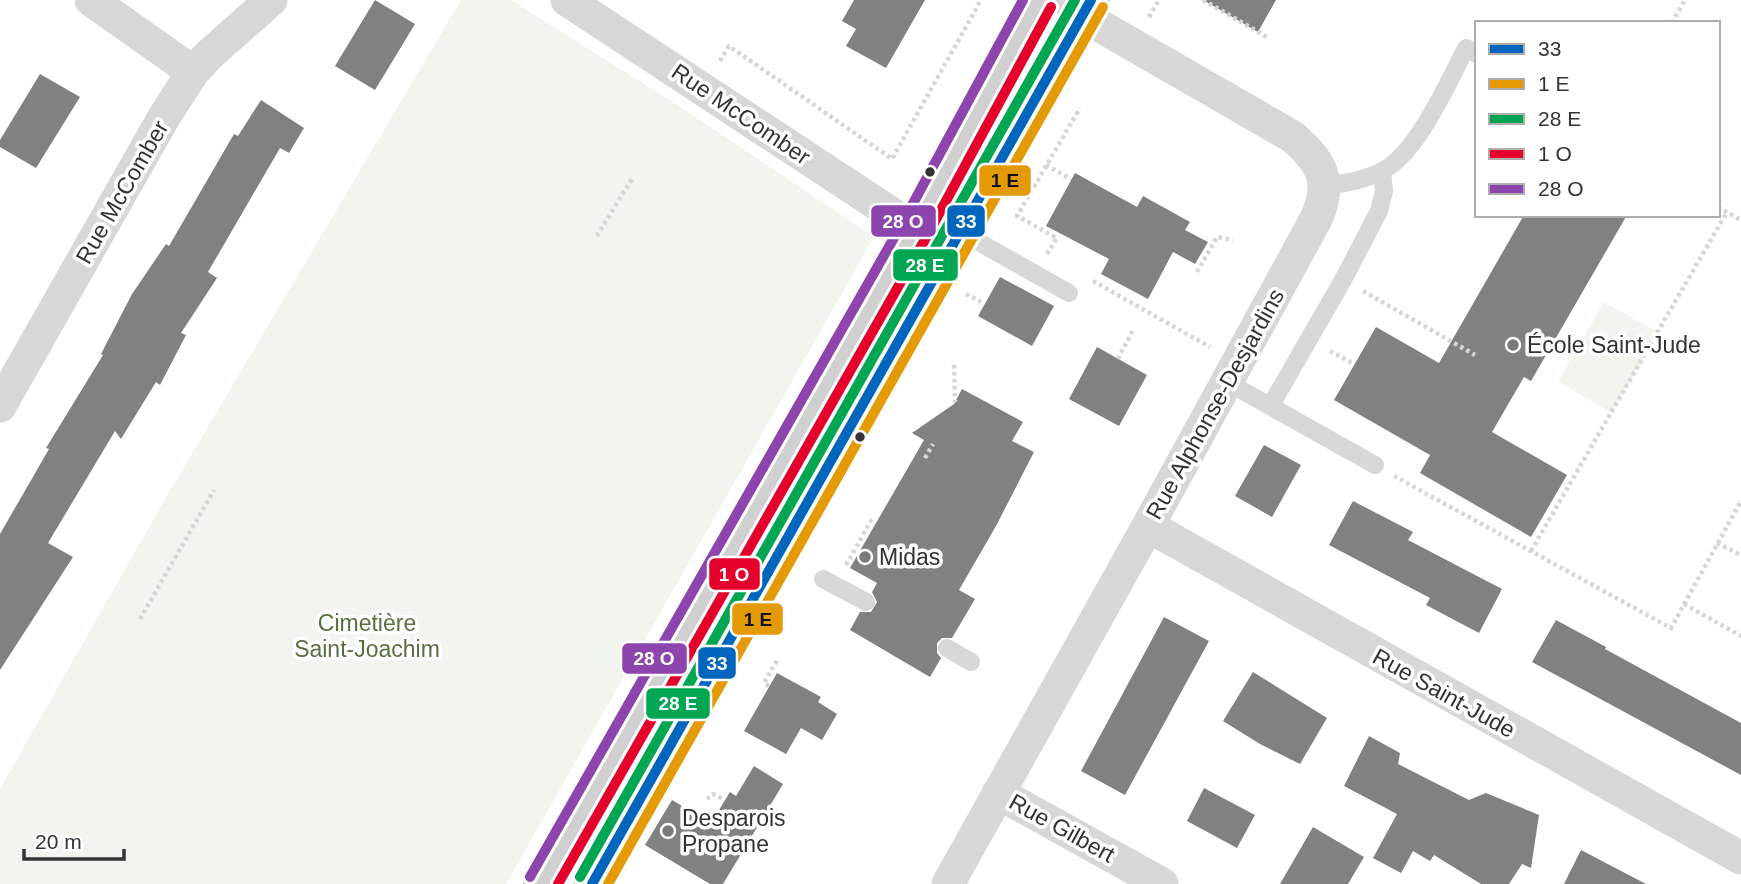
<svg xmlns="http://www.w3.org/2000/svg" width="1741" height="884" viewBox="0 0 1741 884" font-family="Helvetica,sans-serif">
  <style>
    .green { fill: #f1f5ed }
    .building { fill: #818181 }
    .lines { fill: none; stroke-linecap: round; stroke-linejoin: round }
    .path { stroke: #d6d6d6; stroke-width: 4.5; stroke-dasharray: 3.5 3.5; stroke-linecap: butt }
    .lane { stroke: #d7d7d7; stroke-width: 18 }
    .street { stroke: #d7d7d7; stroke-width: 33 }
    .secondary { stroke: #d0d0d0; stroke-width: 38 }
    .bus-1-casing { stroke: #fff; stroke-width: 16 }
    .bus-2-casing { stroke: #fff; stroke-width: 16 }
    .bus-3-casing { stroke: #fff; stroke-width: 16 }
    .bus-4-casing { stroke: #fff; stroke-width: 16 }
    .bus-5-casing { stroke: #fff; stroke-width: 16 }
    .bus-1 { stroke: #0065bd; stroke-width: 10 }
    .bus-2 { stroke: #e39a05; stroke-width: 10 }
    .bus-3 { stroke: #00a651; stroke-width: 10 }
    .bus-4 { stroke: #e4002b; stroke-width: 10 }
    .bus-5 { stroke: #8e44ad; stroke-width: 10 }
    .bus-dot { fill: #333; stroke: #fff; stroke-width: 2.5 }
    .poi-dot { fill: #7a7a7a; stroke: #fff; stroke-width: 2.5 }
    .labels { text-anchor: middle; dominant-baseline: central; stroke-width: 7; stroke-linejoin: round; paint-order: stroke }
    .street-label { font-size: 23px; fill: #333; stroke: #fff }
    .poi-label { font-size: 23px; fill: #333; stroke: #fff; text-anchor: start }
    .park-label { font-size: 23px; fill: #56703f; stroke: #fff }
    .line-badge { stroke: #fff; stroke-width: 2.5 }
    .badge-label { font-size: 19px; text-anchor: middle; font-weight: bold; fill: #fff }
    .pale-badge-label { font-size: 19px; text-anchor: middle; font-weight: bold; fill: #111 }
  </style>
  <rect width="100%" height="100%" fill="#fff"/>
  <!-- green -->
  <path class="green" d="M461 0H511L679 106 874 237 506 884H0V789L161 506Z
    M1604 302 1658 332 1612 413 1558 382Z"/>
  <!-- building -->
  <path class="building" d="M375 0 415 24 375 90 335 66Z
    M854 0H925L886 68 846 46 856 29 842 21Z
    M1203 0H1276L1258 32Z
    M40 74 80 97 36 168 0 147V140Z
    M261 100 304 128 289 153 280 148 208 272 217 278 181 333 186 335 160 385 156 382 121 439 115 431 48 543 73 557 0 670V534L49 449 46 448 103 355 101 354 132 294 166 244 169 246 234 134 238 136Z
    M1075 173 1137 207 1143 196 1190 222 1185 230 1208 242 1195 264 1173 252 1148 299 1101 274 1109 259 1046 226Z
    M1524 215H1627L1531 381 1524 377 1492 432 1567 475 1531 537 1420 473 1430 455 1334 400 1376 327 1439 363Z
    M1000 277 1054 306 1032 346 978 316Z
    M1097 347 1147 375 1119 426 1069 399Z
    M962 389 1023 422 1012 441 1034 452 996 526 959 590 975 599 952 638H942L937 643V653L941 658 930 677 850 630 860 612H871L877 602 872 592 877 583 850 568 924 440 912 433 954 404Z
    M1264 445 1301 465 1272 517 1235 496Z
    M1353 501 1413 532 1408 540 1502 589 1479 633 1426 605 1430 598 1329 545Z
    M1164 617 1209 641 1125 795 1081 771Z
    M1556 620 1606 647 1605 649 1741 723V775L1532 662Z
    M1253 672 1327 718 1300 764 1260 744 1223 721Z
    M777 673 821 697 818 702 837 714 822 740 801 728 786 754 744 731Z
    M1369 736 1400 753 1398 764 1469 800 1486 793 1539 815 1531 868 1522 864 1509 884H1481L1434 855 1430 861 1413 851 1401 873 1373 858 1397 814 1344 786Z
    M754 766 783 784 723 884H710L645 845 672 800 711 823 730 792 736 796Z
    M1204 788 1255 815 1237 848 1187 821Z
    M1313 827 1364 857 1348 884H1280Z
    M1581 850 1646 884H1564Z"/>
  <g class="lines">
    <!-- path -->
    <path class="path" d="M1203 0 1267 37
      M1149 17 1159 0
      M1672 23 1685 0
      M720 61 729 46 892 159 981 0
      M1046 165 1071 179
      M1718 207 1741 220
      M597 236 633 177
      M1047 254 1057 238 1017 216 1080 108
      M1197 272 1217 237 1233 240
      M1093 281 1210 347
      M1363 291 1475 355
      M966 294 981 302
      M1330 351 1354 364
      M1118 359 1133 330
      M954 365 955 402
      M925 458 933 444
      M1394 476 1671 628 1741 501
      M1717 543 1741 555
      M1531 551 1727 212
      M846 565 873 517
      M1684 604 1741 636
      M140 619 214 490
      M769 686 764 683 778 659
      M707 799 713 794 725 800"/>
    <!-- lane -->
    <path class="lane" d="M1326 186C1344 183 1367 180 1384 170 1418 151 1448 83 1466 48L1477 54
      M961 232 1069 293
      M1227 382 1375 465
      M1271 405 1343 280 1379 211 1384 191 1382 171
      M823 579 866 602
      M947 648 971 662"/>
    <!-- street -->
    <path class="street" d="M91 0 193 72
      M567 0 915 229
      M0 406 164 117 193 72 209 55 271 0
      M1148 526 1741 858
      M998 793 1162 884
      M948 884 1148 526 1316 219C1333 181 1322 163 1293 137L1083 16 1073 8 1070 0"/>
    <!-- secondary -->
    <path class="secondary" d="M542 884 915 229 1039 0
      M592 884 1091 0"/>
    <!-- bus-1 casing -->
    <g class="bus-1-casing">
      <path id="bus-1" d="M592 884 1091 0"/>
    </g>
    <!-- bus-2 casing -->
    <g class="bus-2-casing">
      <path id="bus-2" d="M608 884 1103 7"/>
    </g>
    <!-- bus-3 casing -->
    <g class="bus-3-casing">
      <path id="bus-3" d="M580 877 1075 0"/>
    </g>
    <!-- bus-4 casing -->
    <g class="bus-4-casing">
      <path id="bus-4" d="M558 884 927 236 1051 7"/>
    </g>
    <!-- bus-5 casing -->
    <g class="bus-5-casing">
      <path id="bus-5" d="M530 877 903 222 1023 0"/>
    </g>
    <!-- bus-1 -->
    <use href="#bus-1" class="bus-1"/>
    <!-- bus-2 -->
    <use href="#bus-2" class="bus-2"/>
    <!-- bus-3 -->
    <use href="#bus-3" class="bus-3"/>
    <!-- bus-4 -->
    <use href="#bus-4" class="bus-4"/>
    <!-- bus-5 -->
    <use href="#bus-5" class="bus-5"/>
  </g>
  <!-- markers -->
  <g class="bus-dot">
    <circle cx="930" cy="172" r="6"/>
    <circle cx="860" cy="437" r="6"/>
  </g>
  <g class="poi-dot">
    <circle cx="1513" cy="345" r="7"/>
    <circle cx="865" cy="557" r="7"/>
    <circle cx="668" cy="831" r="7"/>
  </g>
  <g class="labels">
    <!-- street labels -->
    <g class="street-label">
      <text transform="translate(741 114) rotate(34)">Rue McComber</text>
      <text transform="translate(122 192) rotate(-60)">Rue McComber</text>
      <text transform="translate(1215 404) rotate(-61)">Rue Alphonse-Desjardins</text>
      <text transform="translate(1444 693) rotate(29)">Rue Saint-Jude</text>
      <text transform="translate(1062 828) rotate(29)">Rue Gilbert</text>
    </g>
    <!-- poi labels -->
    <g class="poi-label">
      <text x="1527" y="345">École Saint-Jude</text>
      <text x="879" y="557">Midas</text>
      <text x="682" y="818">Desparois<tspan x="682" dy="26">Propane</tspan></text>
    </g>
    <!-- park labels -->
    <g class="park-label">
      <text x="367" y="623">Cimetière<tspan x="367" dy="26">Saint-Joachim</tspan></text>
    </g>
  </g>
  <g class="line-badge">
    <rect x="978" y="164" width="54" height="33" rx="7" fill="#e39a05"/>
    <rect x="946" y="204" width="40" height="34" rx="7" fill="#0065bd"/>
    <rect x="870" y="204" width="67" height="34" rx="7" fill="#8e44ad"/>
    <rect x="892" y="248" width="67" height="34" rx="7" fill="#00a651"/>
    <rect x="708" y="557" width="53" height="34" rx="7" fill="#e4002b"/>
    <rect x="731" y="602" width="53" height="34" rx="7" fill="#e39a05"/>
    <rect x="621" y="642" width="67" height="33" rx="7" fill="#8e44ad"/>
    <rect x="697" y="646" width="40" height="34" rx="7" fill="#0065bd"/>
    <rect x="645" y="687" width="66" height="33" rx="7" fill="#00a651"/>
  </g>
  <g class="badge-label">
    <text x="966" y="228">33</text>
    <text x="903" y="228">28 O</text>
    <text x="925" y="272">28 E</text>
    <text x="734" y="581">1 O</text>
    <text x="654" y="665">28 O</text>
    <text x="717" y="670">33</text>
    <text x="678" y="710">28 E</text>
  </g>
  <g class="pale-badge-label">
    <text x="1005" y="187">1 E</text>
    <text x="758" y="626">1 E</text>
  </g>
  <!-- legend -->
  <rect x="1475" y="21" width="245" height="196" fill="#ffffff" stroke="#adadad" stroke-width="2"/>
  <rect x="1489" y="44" width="35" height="10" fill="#0065bd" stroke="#adadad" stroke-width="2"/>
  <text x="1538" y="56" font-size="21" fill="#333333">33</text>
  <rect x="1489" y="79" width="35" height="10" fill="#e39a05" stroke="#adadad" stroke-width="2"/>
  <text x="1538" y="91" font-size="21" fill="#333333">1 E</text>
  <rect x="1489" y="114" width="35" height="10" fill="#00a651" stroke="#adadad" stroke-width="2"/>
  <text x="1538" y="126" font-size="21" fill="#333333">28 E</text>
  <rect x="1489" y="149" width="35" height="10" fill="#e4002b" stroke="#adadad" stroke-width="2"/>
  <text x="1538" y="161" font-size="21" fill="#333333">1 O</text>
  <rect x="1489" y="184" width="35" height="10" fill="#8e44ad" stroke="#adadad" stroke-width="2"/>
  <text x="1538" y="196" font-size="21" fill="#333333">28 O</text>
  <!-- scale -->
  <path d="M24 849v10h100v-10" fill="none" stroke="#333333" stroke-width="3.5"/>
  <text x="35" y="849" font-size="21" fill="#333333" stroke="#ffffff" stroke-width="5" paint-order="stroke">20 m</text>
</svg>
